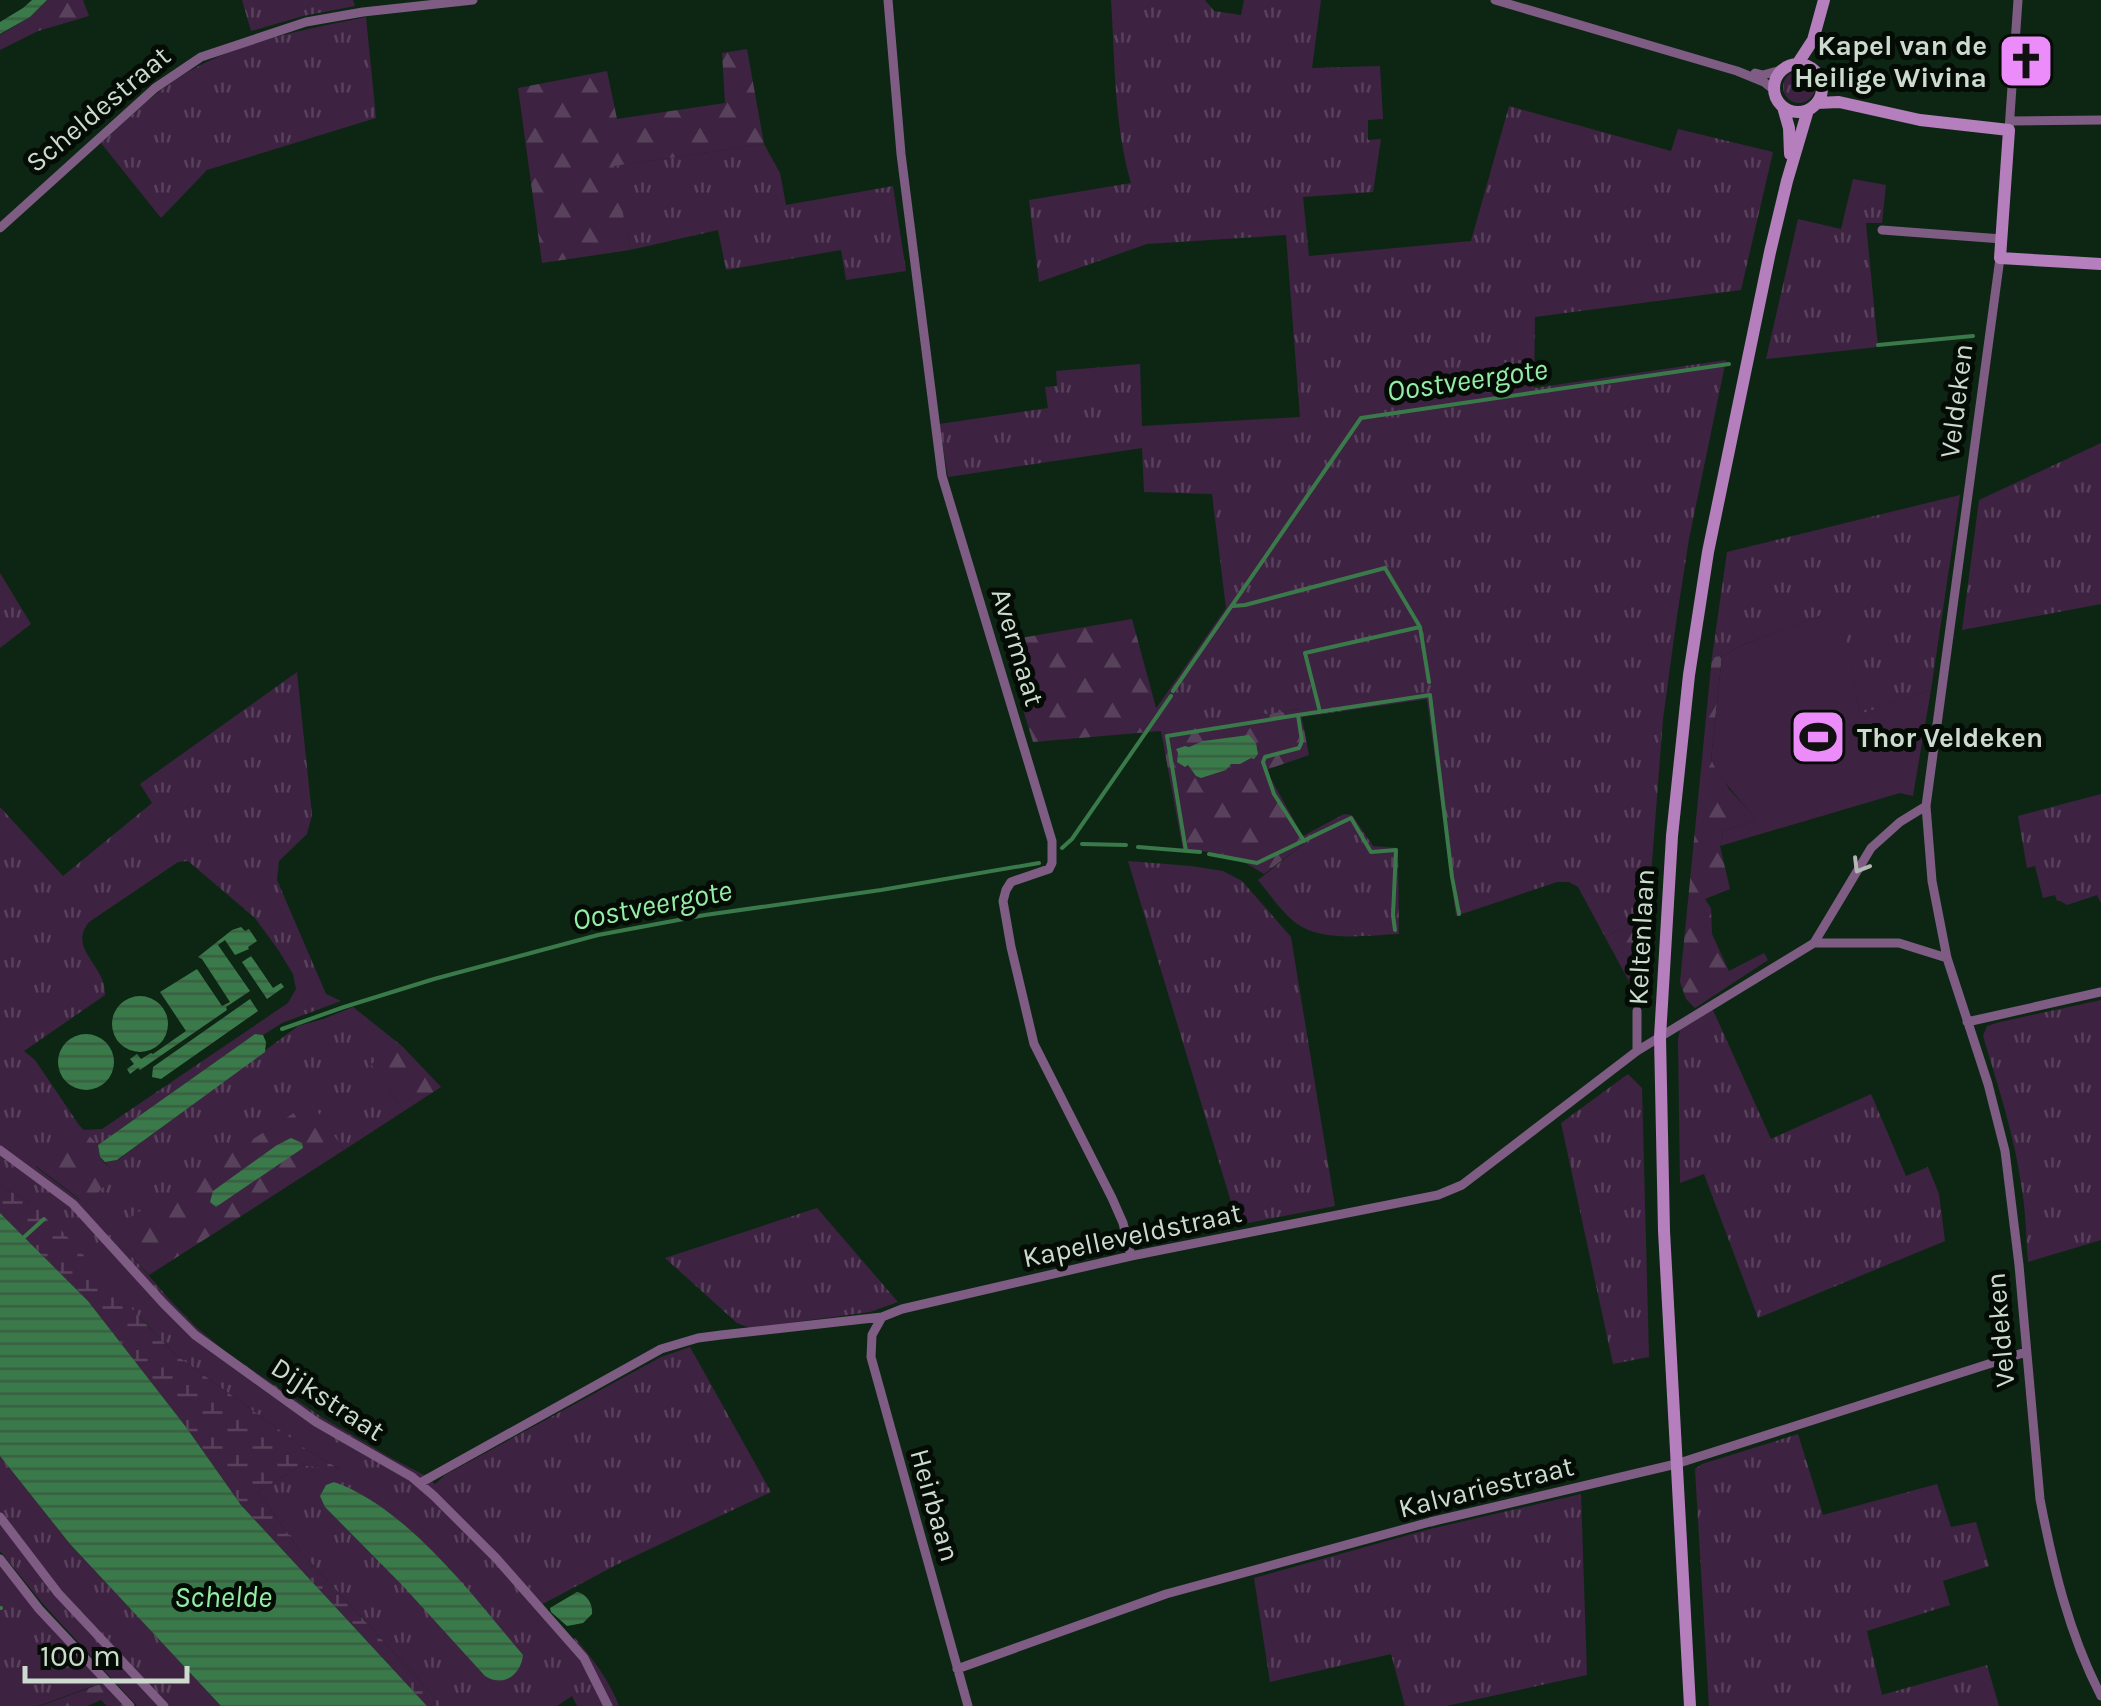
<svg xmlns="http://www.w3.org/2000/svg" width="2101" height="1706" viewBox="0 0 2101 1706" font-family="Karla,sans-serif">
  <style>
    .grass { fill: url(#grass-tufts) }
    .forest { fill: url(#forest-firs) }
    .wetland { fill: url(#wetland-marsh) }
    .pitch { fill: #3d2241 }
    .water { fill: url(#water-rules) }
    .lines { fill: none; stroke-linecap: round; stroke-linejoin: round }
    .stream { stroke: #3a7949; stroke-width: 4 }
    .street { stroke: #7e5c83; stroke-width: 9 }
    .secondary { stroke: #b57ebd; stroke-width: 12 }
    .oneway { stroke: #b5b5b8 }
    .labels { text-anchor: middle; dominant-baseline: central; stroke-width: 10; stroke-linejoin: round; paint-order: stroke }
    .poi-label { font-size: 28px; font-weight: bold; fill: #ccdbce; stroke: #040c05; text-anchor: end }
    .street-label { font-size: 28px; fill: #ccdbce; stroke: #040c05 }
    .water-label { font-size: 30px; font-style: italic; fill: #94eda6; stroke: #040c05 }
  </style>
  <defs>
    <pattern id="grass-tufts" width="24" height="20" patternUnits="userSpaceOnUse" patternTransform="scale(2.5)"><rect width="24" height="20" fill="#3d2241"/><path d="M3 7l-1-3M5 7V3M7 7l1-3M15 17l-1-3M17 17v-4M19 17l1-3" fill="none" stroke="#58425b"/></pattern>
    <pattern id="forest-firs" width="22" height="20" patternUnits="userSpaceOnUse" patternTransform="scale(2.5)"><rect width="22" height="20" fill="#3d2241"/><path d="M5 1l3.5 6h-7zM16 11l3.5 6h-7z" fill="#58425b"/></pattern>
    <pattern id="wetland-marsh" width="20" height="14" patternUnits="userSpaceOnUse" patternTransform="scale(2.5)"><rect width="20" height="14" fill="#3d2241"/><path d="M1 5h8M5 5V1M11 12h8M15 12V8" fill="none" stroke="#58425b"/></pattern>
    <pattern id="water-rules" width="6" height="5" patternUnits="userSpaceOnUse" patternTransform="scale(2.5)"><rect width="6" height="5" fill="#3a7949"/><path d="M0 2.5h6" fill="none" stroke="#3b6044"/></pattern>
  </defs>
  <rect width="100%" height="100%" fill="#0d2613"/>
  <!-- grass -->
  <path class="grass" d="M242 0H353L355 6 303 16 251 31Z
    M1111 0H1205L1214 11 1241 15 1244 0H1321L1312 68 1380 66 1383 119 1368 120V140L1381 139 1373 192 1303 197 1309 256 1471 241 1509 106 1671 151 1678 129 1773 152 1741 290 1535 317 1534 388 1726 360 1689 539 1677 616 1663 719 1648 914 1605 937 1578 887 1569 882H1557L1456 916 1427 699 1302 717 1299 709 1162 731 1155 710 1226 608 1212 494 1144 492 1142 448 948 477 939 424 1048 408 1045 387 1057 386 1056 371 1140 364 1142 426 1300 417 1286 235 1147 244 1039 282 1029 200 1131 183C1114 125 1115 61 1111 0Z
    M366 17 376 118 207 170 161 218 101 143C128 119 155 91 186 73 242 40 304 30 366 17Z
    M1783 87a16 16 0 1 1 32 0a16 16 0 1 1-32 0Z
    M764 144 780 173 786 205 893 186 906 271 846 280 841 250 726 270 718 230 630 250 613 166Z
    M1853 179 1886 185 1882 223H1866L1878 347 1766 359 1798 219 1841 229Z
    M2101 443V604L1962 630 1979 500Z
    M1960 495 1931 690 1860 715 1839 609 1740 646 1722 656 1712 657 1727 552Z
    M0 573 31 624 0 648Z
    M297 672 312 815 307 834 279 861 277 880 326 994 341 1001 282 1023 263 1035 255 1034 98 1145 83 1130 102 1129 288 1003 296 989 293 974 279 951 255 918 188 861 178 862 89 922C67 950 106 964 105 995L24 1051 35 1060 79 1125 36 1167 86 1205 115 1174 105 1162 118 1160 298 1026 323 1019 353 1007 402 1046 372 1065 404 1111 344 1150 310 1103 110 1231 169 1299 196 1327 226 1352 320 1416 391 1458 428 1477 435 1484 445 1475 661 1357 690 1347 771 1492 616 1565 539 1606 569 1641 575 1638C592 1658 610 1681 619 1706H577L572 1696 557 1706H443L301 1552 258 1492 302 1465 340 1469 307 1450 176 1355 29 1202 0 1185V807L63 876 152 803 140 784Z
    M2101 794V903L2097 895 2067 905 2060 901H2057L2055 895 2043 898 2035 866 2027 868 2018 816Z
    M1344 814 1352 815 1373 846 1398 848 1399 934C1367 935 1323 943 1296 923 1281 912 1270 894 1258 880L1306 842 1303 836Z
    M1128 861 1191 866 1223 871 1242 881 1291 937 1335 1206 1238 1225Z
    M2101 1000V1240L2028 1262C2026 1238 2026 1214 2022 1190 2015 1137 1998 1086 1983 1036L1987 1026 2000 1022Z
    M1713 1010 1771 1139 1871 1094 1906 1176 1928 1167 1939 1194 1945 1241 1758 1318 1704 1174 1680 1183 1678 1039 1680 1030Z
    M1628 1074 1642 1088 1649 1357 1613 1364 1561 1123Z
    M817 1208 898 1302 870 1312 750 1328 737 1323 665 1258Z
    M1798 1434 1823 1515 1937 1484 1951 1527 1976 1522 1989 1566 1943 1581 1950 1605 1867 1631 1882 1695 1987 1665 1999 1706H1709L1695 1469 1702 1464Z
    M0 1456 70 1544 221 1706H137L43 1604 0 1551Z
    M1581 1494 1587 1675 1446 1706H1405L1391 1654 1270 1682 1254 1578 1430 1529Z
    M0 1559 107 1681 38 1706H0Z"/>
  <!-- forest -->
  <path class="forest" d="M47 0H83L89 16 38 31 0 50V35L30 17Z
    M747 49 764 144 614 166 630 250 542 263 518 88 607 71 617 119 725 103 722 53Z
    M1132 619 1162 730 1300 709 1309 755 1266 770 1306 842 1264 874C1232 854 1221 852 1183 850L1161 731 1033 742 1002 641Z
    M1722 656 1711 759 1729 789 1758 821 1723 831 1720 846 1730 889 1705 899 1711 908 1712 934 1729 971 1764 953 1768 960 1695 1008 1686 999 1680 982 1712 657Z
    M1648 914 1643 999 1638 998 1605 937Z
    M402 1046 441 1087 404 1111 371 1064Z
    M311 1102 344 1150 149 1275 109 1231Z
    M79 1125 98 1145 100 1158 116 1174 85 1206 78 1198 36 1166Z
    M103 1683 126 1706H107L101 1700 87 1706H40Z"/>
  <!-- wetland -->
  <path class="wetland" d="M0 1185 29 1202 51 1219 142 1320 176 1355 307 1450 343 1471 302 1465 258 1492 301 1552 443 1706H427L241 1505 186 1427 88 1301 0 1213Z"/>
  <!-- pitch -->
  <path class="pitch" d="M1840 608 1860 714 1931 690 1913 796 1900 793 1720 846 1723 831 1757 821 1718 774 1711 759 1722 656 1740 646Z"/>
  <!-- water -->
  <path class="water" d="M32 0H47L30 17 0 34V22L23 8Z
    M1249 735 1256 743 1258 754 1254 759 1251 758 1240 764H1231L1226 770 1201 778 1196 776 1188 765 1185 767 1177 762 1178 753 1176 749 1185 746 1189 747 1203 741Z
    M241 927 245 931 249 929 257 941 248 947 249 949 235 955 225 940 218 945 250 991 226 1007 227 1010 140 1070 138 1068 130 1074 127 1069 134 1064 130 1059 137 1054 141 1059 151 1053 153 1054 186 1031 160 992 197 969 222 1006 230 1002 202 959 198 957 232 930Z
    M251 956 273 988 281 983 284 987 267 999 242 962Z
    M112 1024a28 28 0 1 1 56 0a28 28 0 1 1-56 0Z
    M250 999 258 1011 161 1079 152 1077 153 1067Z
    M255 1034 263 1035 266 1042 265 1052 117 1160 105 1162 100 1157 98 1145Z
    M58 1062a28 28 0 1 1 56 0a28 28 0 1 1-56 0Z
    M291 1138 302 1143 303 1148 216 1207 210 1202 213 1191 277 1145Z
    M0 1213 88 1301 186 1427 241 1505 427 1706H221L70 1544 0 1456Z
    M334 1482C408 1508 473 1596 523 1655 521 1675 503 1688 485 1676L403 1586 325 1507 320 1496 326 1485Z
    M577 1592C587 1594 593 1604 592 1614L583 1623 567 1626 551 1612 550 1608Z"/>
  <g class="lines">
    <!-- stream -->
    <path class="stream" d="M1878 345 1973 336
      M1233 606 1245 605 1385 568 1420 627
      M1173 691 1361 418 1729 364
      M1320 712 1305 653 1420 627 1429 682
      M1298 715 1430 695 1452 877 1459 914
      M1082 844 1126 845
      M1138 847 1200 852
      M1062 848 1072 839 1171 696
      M1186 851 1167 736 1298 715 1302 741 1299 748 1265 757 1263 762 1274 794 1304 841
      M1209 854 1257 863 1351 818 1371 852 1396 850 1393 915 1395 930
      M282 1029 344 1007 434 979 598 935 705 915 881 890 1039 863
      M22 1239 44 1219
      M0 1608H1"/>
    <!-- street -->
    <path class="street" d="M888 0 901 154 942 476 1052 841V863L1049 869 1011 882 1006 890 1003 901 1011 947 1034 1044 1112 1198 1123 1223 1131 1256
      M1495 0 1737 71 1764 82 1774 90
      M1755 73 1763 75 1781 70
      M2011 121 2101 120
      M2009 130 2018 0
      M0 228 155 88 201 57 306 22 363 12 473 0
      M1882 230 2002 239
      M2000 258 1926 806 1932 881 1947 958 1988 1084 2005 1151 2019 1265 2040 1499C2053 1567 2069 1634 2101 1696
      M1814 943H1899L1947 958
      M1637 1011V1051
      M1967 1022 2101 992
      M0 1150 73 1204 164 1304 195 1335 316 1422 412 1477 434 1496 496 1558 584 1658 608 1706
      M882 1317 872 1335 871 1357 968 1706
      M420 1483 661 1349 698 1338 721 1335 882 1317 902 1309 1131 1256 1438 1195 1462 1185 1637 1051 1814 943 1871 848 1900 822 1926 806
      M0 1517 58 1593 164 1706
      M0 1559 39 1609 130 1706
      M957 1669 1166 1594 1430 1522 1676 1464 2026 1352"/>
    <!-- secondary -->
    <path class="secondary" d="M1798 63 1813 40 1824 0
      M1774 88a24 24 0 1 1 48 0a24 24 0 1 1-48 0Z
      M1817 103 1839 102 1920 120 2009 130 2000 258 2101 264
      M1783 107 1789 128 1790 154
      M1690 1706 1664 1231 1660 1037 1672 836 1689 675 1708 552 1770 252 1787 181 1808 110"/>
  </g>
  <!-- one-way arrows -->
  <defs><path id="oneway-chevron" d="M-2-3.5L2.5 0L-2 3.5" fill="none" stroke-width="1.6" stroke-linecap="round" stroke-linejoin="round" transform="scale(2.5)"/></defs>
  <use class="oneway" href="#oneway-chevron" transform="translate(1860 866) rotate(121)"/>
  <!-- icons -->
  <defs>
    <g id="church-square" transform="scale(2.875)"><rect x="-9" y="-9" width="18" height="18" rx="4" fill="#ec8cfb" stroke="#040c05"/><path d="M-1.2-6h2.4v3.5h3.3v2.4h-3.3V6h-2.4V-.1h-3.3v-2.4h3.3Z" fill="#111"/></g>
    <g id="stadium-square" transform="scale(2.875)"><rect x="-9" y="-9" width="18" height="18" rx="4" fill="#ec8cfb" stroke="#040c05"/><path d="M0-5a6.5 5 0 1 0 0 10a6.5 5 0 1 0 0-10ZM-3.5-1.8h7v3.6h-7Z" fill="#111"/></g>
  </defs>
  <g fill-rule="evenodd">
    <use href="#church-square" x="2026" y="61"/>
    <use href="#stadium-square" x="1818" y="737"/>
  </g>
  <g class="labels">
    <!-- poi labels -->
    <g class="poi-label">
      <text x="1987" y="45">Kapel van de<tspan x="1987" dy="32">Heilige Wivina</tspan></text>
      <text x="1857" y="737" text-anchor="start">Thor Veldeken</text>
    </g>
    <!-- street labels -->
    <g class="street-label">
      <text transform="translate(98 109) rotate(-40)">Scheldestraat</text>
      <text transform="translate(1956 401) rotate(-83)">Veldeken</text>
      <text transform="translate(1018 647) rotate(73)">Avermaat</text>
      <text transform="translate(1641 937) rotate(-87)">Keltenlaan</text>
      <text transform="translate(1132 1235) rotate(-12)">Kapelleveldstraat</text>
      <text transform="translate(2000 1330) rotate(-95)">Veldeken</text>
      <text transform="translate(328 1399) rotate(33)">Dijkstraat</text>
      <text transform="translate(1486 1487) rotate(-14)">Kalvariestraat</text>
      <text transform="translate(935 1505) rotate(74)">Heirbaan</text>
    </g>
    <!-- water labels -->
    <g class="water-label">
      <text transform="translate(1467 380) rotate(-8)">Oostveergote</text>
      <text transform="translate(652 905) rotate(-11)">Oostveergote</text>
      <text x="223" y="1597">Schelde</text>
    </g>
  </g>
  <!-- scale -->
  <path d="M25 1666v15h162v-15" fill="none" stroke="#ccdbce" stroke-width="5"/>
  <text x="40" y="1666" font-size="30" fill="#ccdbce" stroke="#040c05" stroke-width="8" paint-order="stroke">100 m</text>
</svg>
